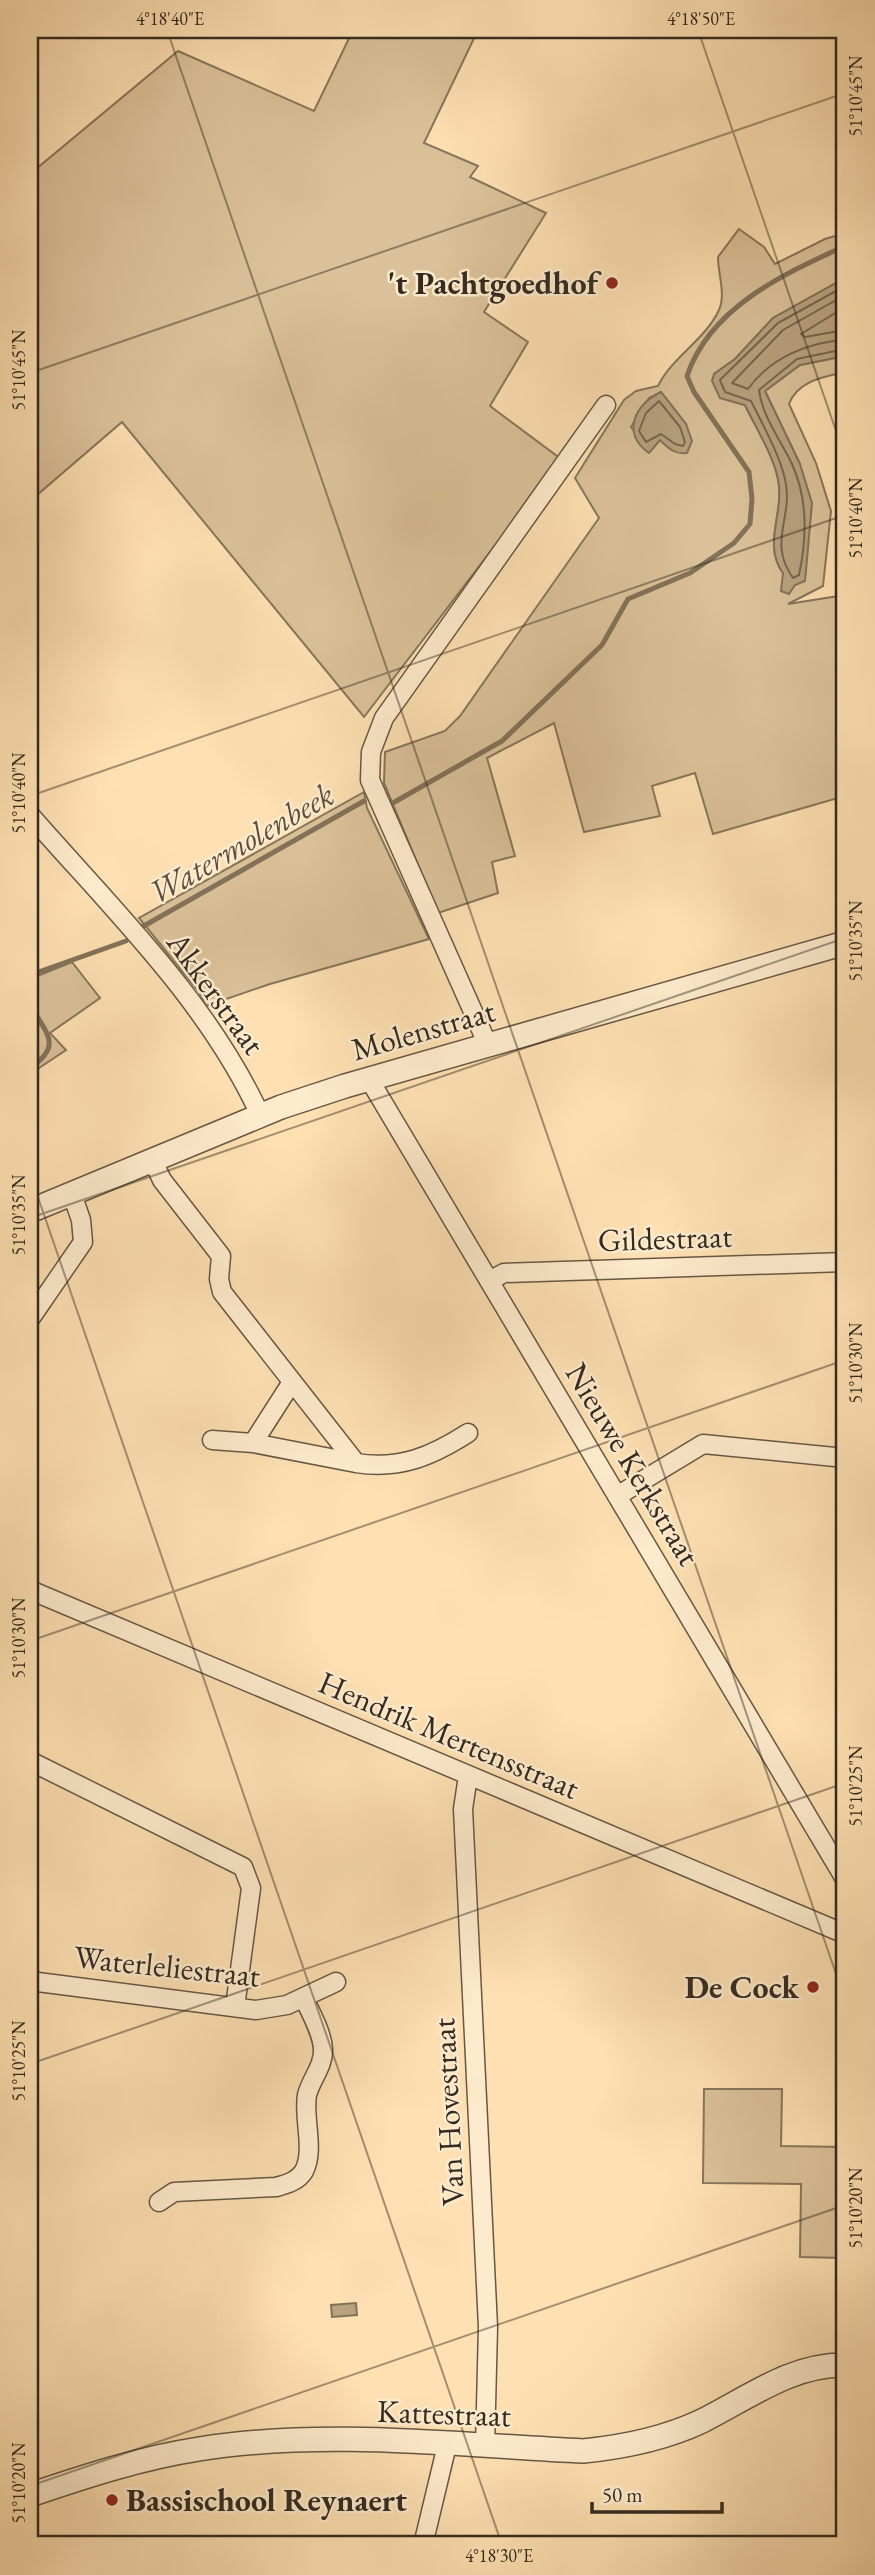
<svg xmlns="http://www.w3.org/2000/svg" width="875" height="2575" viewBox="0 0 875 2575" font-family="'EB Garamond',serif">
  <style>
    .green { fill: #dbc199; stroke: #87765c; stroke-width: 2; fill-rule: evenodd }
    .water { fill: #b9a280; stroke: #83725a; stroke-width: 2 }
    .lines { fill: none; stroke-linecap: round; stroke-linejoin: round }
    .shore { stroke: #766650; stroke-width: 2 }
    .stream { stroke: #83725a; stroke-width: 5 }
    .minor-casing { stroke: #665844; stroke-width: 21 }
    .tertiary-casing { stroke: #665844; stroke-width: 26 }
    .minor { stroke: #feebcd; stroke-width: 18 }
    .tertiary { stroke: #feebcd; stroke-width: 23 }
    .ticks { fill: none; stroke: #332a20; stroke-width: 2; stroke-opacity: 0.45 }
    .poi-dot { fill: #8f2418; stroke: #feebcd; stroke-width: 2.5 }
    .labels { text-anchor: middle; dominant-baseline: central; stroke-width: 5; stroke-linejoin: round; paint-order: stroke }
    .poi-label { font-size: 32px; font-weight: bold; fill: #332a20; stroke: #feebcd; text-anchor: end }
    .street-label { font-size: 32px; fill: #332a20; stroke: #feebcd }
    .water-label { font-size: 33px; font-style: italic; fill: #5b4e3d; stroke: #feebcd }
    .neatline { fill: none; stroke: #332a20; stroke-width: 2.5 }
    .ticks-label { font-size: 18px; text-anchor: middle; fill: #332a20 }
  </style>
  <rect width="100%" height="100%" fill="#fee0b2"/>
  <filter id="stains"><feTurbulence type="fractalNoise" baseFrequency=".00286" numOctaves="4"/><feColorMatrix values="0 0 0 0 .2 0 0 0 0 .09 0 0 0 0 .02 0 0 0 .5 -.17"/></filter>
  <radialGradient id="worn" r=".72"><stop offset=".6" stop-color="#630" stop-opacity="0"/><stop offset="1" stop-color="#630" stop-opacity=".3"/></radialGradient>
  <!-- green -->
  <path class="green" d="M353 30H478L424 143 478 166 470 177 546 213 484 312 528 342 490 406 561 459 364 717 122 422 30 501V174L178 51 314 111Z
    M739 229 764 247 775 264 825 239 845 233V278L773 318 735 359 714 374 720 398 745 405C756 428 773 454 778 479 785 513 762 544 783 573L800 464 765 391 800 365 845 356V372C823 377 798 381 789 404L816 463 831 511 823 586 788 604 845 595V796L713 834 695 773 652 786 660 816 584 832 554 723 487 758 515 856 492 862 498 893 438 913 384 783 385 752 445 731 460 716 599 518 575 478 624 400 636 391 658 386C672 357 705 340 719 310 726 294 718 274 718 257ZM661 392 686 424 660 440 649 452 631 427 649 398Z
    M364 792 367 808 429 939 270 984 206 1006 199 992 139 918Z
    M72 962 100 998 50 1033 66 1050 30 1074V979Z
    M704 2089H782L781 2146 845 2147V2258L800 2257 801 2184 703 2183Z"/>
  <!-- water -->
  <path class="water" d="M845 278V356L800 365 765 391 800 464 812 503 805 581 795 585 789 594 781 591 783 573C762 544 785 513 778 479 773 455 756 428 745 405L720 398 712 381 714 374 735 359 773 318Z
    M661 392 686 424 692 441 687 453C675 455 668 448 660 440L649 453C621 433 635 404 661 392Z
    M356 2303 357 2315 332 2317 331 2305Z"/>
  <g class="lines">
    <!-- shore -->
    <path class="shore" d="M845 286 778 323 720 380 725 392 751 401C763 425 777 450 784 475 796 516 766 540 793 578L799 575C807 538 808 499 792 464 781 441 762 416 759 390L797 359 845 349
      M845 295 783 330 732 383 748 389C770 358 808 342 845 340
      M845 307 801 334 805 337 845 330
      M659 401 680 427 685 442 683 446 675 444 661 434 646 442 639 431 646 413Z"/>
    <!-- stream -->
    <path class="stream" d="M386 799 391 804 502 741 602 645 628 599 690 573 734 543 750 524 752 499 749 472 694 392 687 376C710 307 784 274 845 246
      M142 927 364 801
      M30 975 126 941
      M30 1005C47 1034 63 1046 30 1068"/>
    <!-- minor casing -->
    <g class="minor-casing">
      <path id="minor" d="M30 815C112 909 209 1002 261 1117
        M487 1043 370 780 371 752 384 718 606 405
        M369 1079 845 1879
        M153 1161 162 1180 221 1256 219 1279 222 1292 356 1463C400 1470 432 1456 468 1433
        M489 1281 504 1273 845 1262
        M30 1319 83 1242 81 1220 72 1194
        M212 1440 253 1443 356 1463
        M253 1443 292 1382
        M617 1496 703 1444 845 1458
        M30 1590 845 1934
        M30 1761 243 1867 251 1888 235 2007
        M468 1776 463 1809 488 2327 485 2446
        M30 1981 256 2010 287 2005 336 1982
        M159 2202 174 2192 276 2187C287 2184 298 2181 304 2171 315 2150 303 2118 307 2095 311 2079 324 2066 323 2049 322 2032 311 2014 304 1998
        M423 2545 447 2445"/>
    </g>
    <!-- tertiary casing -->
    <g class="tertiary-casing">
      <path id="tertiary" d="M30 1211 281 1107 345 1086 845 943
        M30 2495C86 2476 141 2458 199 2449 325 2429 457 2445 583 2451 624 2447 664 2439 702 2421 748 2398 792 2364 845 2365"/>
    </g>
    <!-- minor -->
    <use href="#minor" class="minor"/>
    <!-- tertiary -->
    <use href="#tertiary" class="tertiary"/>
  </g>
  <!-- ticks -->
  <path class="ticks" d="M167 30 845 2000M698 30 845 457M30 373 845 93M30 796 845 515M30 1174 502 2545M30 1218 845 938M30 1641 845 1360M30 2064 845 1783M30 2486 845 2205"/>
  <!-- markers -->
  <g class="poi-dot">
    <circle cx="612" cy="283" r="7"/>
    <circle cx="813" cy="1987" r="7"/>
    <circle cx="112" cy="2500" r="7"/>
  </g>
  <g class="labels">
    <!-- poi labels -->
    <g class="poi-label">
      <text x="598" y="283">'t Pachtgoedhof</text>
      <text x="799" y="1987">De Cock</text>
      <text x="126" y="2500" text-anchor="start">Bassischool Reynaert</text>
    </g>
    <!-- street labels -->
    <g class="street-label">
      <text transform="translate(216 993) rotate(54)">Akkerstraat</text>
      <text transform="translate(423 1030) rotate(-16)">Molenstraat</text>
      <text transform="translate(665 1238) rotate(-2)">Gildestraat</text>
      <text transform="translate(633 1464) rotate(59)">Nieuwe Kerkstraat</text>
      <text transform="translate(449 1735) rotate(23)">Hendrik Mertensstraat</text>
      <text transform="translate(167 1966) rotate(6)">Waterleliestraat</text>
      <text transform="translate(448 2112) rotate(-93)">Van Hovestraat</text>
      <text transform="translate(444 2413) rotate(2)">Kattestraat</text>
    </g>
    <!-- water labels -->
    <g class="water-label">
      <text transform="translate(241 843) rotate(-30)">Watermolenbeek</text>
    </g>
  </g>
  <!-- margin -->
  <rect width="875" height="2575" fill="none" stroke="#fee0b2" stroke-width="77"/>
  <!-- scale -->
  <path d="M592 2502v10h130v-10" fill="none" stroke="#332a20" stroke-width="3.5"/>
  <text x="602" y="2502" font-size="21" fill="#332a20" stroke="#feebcd" stroke-width="5" paint-order="stroke">50 m</text>
  <rect x="38" y="38" width="798" height="2498" class="neatline"/>
  <g class="ticks-label">
    <text x="170" y="25">4°18'40"E</text>
    <text x="701" y="25">4°18'50"E</text>
    <text transform="translate(856 96) rotate(-90)" y="6">51°10'45"N</text>
    <text transform="translate(19 370) rotate(-90)" y="6">51°10'45"N</text>
    <text transform="translate(856 518) rotate(-90)" y="6">51°10'40"N</text>
    <text transform="translate(19 793) rotate(-90)" y="6">51°10'40"N</text>
    <text transform="translate(856 941) rotate(-90)" y="6">51°10'35"N</text>
    <text transform="translate(19 1215) rotate(-90)" y="6">51°10'35"N</text>
    <text transform="translate(856 1363) rotate(-90)" y="6">51°10'30"N</text>
    <text transform="translate(19 1638) rotate(-90)" y="6">51°10'30"N</text>
    <text transform="translate(856 1786) rotate(-90)" y="6">51°10'25"N</text>
    <text transform="translate(19 2061) rotate(-90)" y="6">51°10'25"N</text>
    <text transform="translate(856 2208) rotate(-90)" y="6">51°10'20"N</text>
    <text transform="translate(19 2483) rotate(-90)" y="6">51°10'20"N</text>
    <text x="499" y="2562">4°18'30"E</text>
  </g>
  <rect width="100%" height="100%" filter="url(#stains)"/>
  <rect width="100%" height="100%" fill="url(#worn)"/>
</svg>
